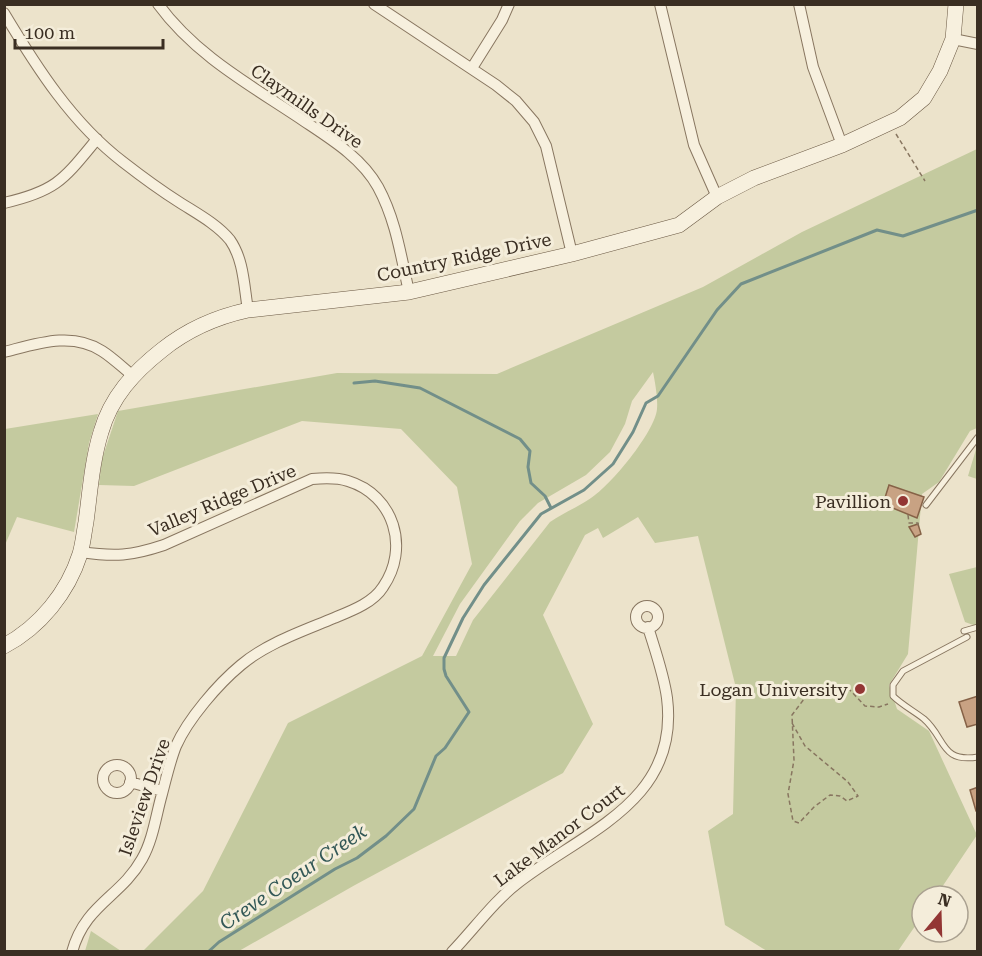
<svg xmlns="http://www.w3.org/2000/svg" width="982" height="956" viewBox="0 0 982 956" font-family="'Roboto Serif',serif">
  <style>
    .green { fill: #c4ca9f; fill-rule: evenodd }
    .lines { fill: none; stroke-linecap: round; stroke-linejoin: round }
    .stream { stroke: #728f89; stroke-width: 3 }
    .building { fill: #c8a283; stroke: #866247; stroke-width: 1.5 }
    .lane-casing { stroke: #887660; stroke-width: 7 }
    .street-casing { stroke: #887660; stroke-width: 12 }
    .secondary-casing { stroke: #6a5843; stroke-width: 16 }
    .path { stroke: #887660; stroke-width: 1.5; stroke-dasharray: 4.5 3; stroke-linecap: butt }
    .lane { stroke: #f7f0de; stroke-width: 5 }
    .street { stroke: #f7f0de; stroke-width: 10 }
    .secondary { stroke: #f7f0de; stroke-width: 15 }
    .poi-dot { fill: #933634; stroke: #f4edda; stroke-width: 2 }
    .labels { text-anchor: middle; dominant-baseline: central; stroke-width: 6; stroke-linejoin: round; paint-order: stroke }
    .street-label { font-size: 18px; fill: #3a2e22; stroke: #f4edda }
    .poi-label { font-size: 18px; fill: #3a2e22; stroke: #f4edda; text-anchor: end }
    .water-label { font-size: 20px; font-style: italic; fill: #335857; stroke: #f4edda }
  </style>
  <rect width="100%" height="100%" fill="#ece3cb"/>
  <!-- green -->
  <path class="green" d="M977 149V428L970 431 939 482 922 494 908 654 889 685 897 709 929 731 977 835 936 896H922V916L898 951H767L725 925 708 831 733 814 736 688 698 536 655 543 638 517 603 538 598 528 585 535 543 615 593 724 563 773 355 885 239 951H143L203 891 288 723 422 656 472 564 457 487 401 429 302 421 134 486 99 485 102 459 118 411 337 373 497 374 703 287 802 232ZM653 372C655 382 658 398 657 409 655 432 610 486 591 498 578 507 563 513 550 522L473 620 456 656H433L460 604 520 521 538 503 586 475 610 452 625 424 632 401Z
    M98 414 89 443 74 532 17 517 5 545V429Z
    M977 446 978 479H977L968 476Z
    M977 567V625L976 626 965 622 949 574Z
    M91 931 121 951H85Z"/>
  <g class="lines">
    <!-- stream -->
    <path class="stream" d="M354 383 375 381 420 388 520 439 530 451 528 467 531 483 545 496 551 508
      M208 952 219 942 335 869 357 858 386 836 414 809 436 756 445 748 469 712 446 676 444 669V658L463 618 484 585 541 514 584 490 613 464 633 432 646 403 658 396 717 310 741 284 877 230 903 236 978 210"/>
  </g>
  <!-- building -->
  <path class="building" d="M889 485 924 497 917 518 883 504Z
    M918 524 921 534 915 537 909 527Z
    M978 696V724L967 727 959 702Z
    M978 787V811H976L970 790Z"/>
  <g class="lines">
    <!-- lane casing -->
    <g class="lane-casing">
      <path id="lane" d="M926 505 978 437
        M964 631 978 627
        M967 637 903 671 893 685V696C902 705 914 711 924 719 946 738 940 763 978 757"/>
    </g>
    <!-- street casing -->
    <g class="street-casing">
      <path id="street" d="M158 4C196 56 252 86 304 121 331 139 362 158 378 187 396 220 401 257 409 292
        M374 4 496 85 516 101 534 122 546 146 572 254
        M660 4 694 145 717 197
        M799 4 813 67 842 145
        M4 13C37 68 72 123 123 162 141 176 160 190 179 202 196 213 217 224 230 240 244 260 244 287 248 310
        M953 39 978 44
        M472 68 502 20 509 4
        M4 203C57 191 64 179 97 139
        M4 352C36 344 72 331 102 351 113 358 122 367 132 375
        M636 617a11 11 0 1 1 22 0a11 11 0 1 1-22 0Z
        M103 779a14 14 0 1 1 28 0a14 14 0 1 1-28 0Z
        M130 782 162 791
        M72 952C85 904 121 897 142 859 153 840 156 815 162 794 166 779 170 761 176 746 188 719 218 684 241 665 267 643 303 631 334 618 351 611 373 603 383 587 410 548 394 495 348 481 336 477 323 478 312 479L164 545C131 556 115 557 81 552
        M452 952C474 929 494 901 519 882 585 831 680 801 667 698 664 675 655 650 648 627"/>
    </g>
    <!-- secondary casing -->
    <g class="secondary-casing">
      <path id="secondary" d="M4 646C40 627 68 592 80 554 83 544 84 532 86 522 90 492 92 461 101 432 111 397 134 372 162 350 188 329 216 317 248 310L409 292 572 254 679 225 717 197 754 178 842 145 900 118 924 98 940 71 953 39 956 4"/>
    </g>
    <!-- path -->
    <path class="path" d="M896 134 925 181
      M908 515 909 523H918V526
      M792 723 805 746 848 782 858 796 847 801 840 796 830 795 814 807 799 823 793 821 788 794 794 760 792 715 807 695 833 688H848L865 706 879 707 888 704"/>
    <!-- lane -->
    <use href="#lane" class="lane"/>
    <!-- street -->
    <use href="#street" class="street"/>
    <!-- secondary -->
    <use href="#secondary" class="secondary"/>
  </g>
  <!-- markers -->
  <g class="poi-dot">
    <circle cx="903" cy="501" r="6"/>
    <circle cx="860" cy="689" r="6"/>
  </g>
  <g class="labels">
    <!-- street labels -->
    <g class="street-label">
      <text transform="translate(307 106) rotate(35)">Claymills Drive</text>
      <text transform="translate(464 257) rotate(-12)">Country Ridge Drive</text>
      <text transform="translate(222 500) rotate(-23)">Valley Ridge Drive</text>
      <text transform="translate(144 797) rotate(-71)">Isleview Drive</text>
      <text transform="translate(559 835) rotate(-37)">Lake Manor Court</text>
    </g>
    <!-- poi labels -->
    <g class="poi-label">
      <text x="891" y="501">Pavillion</text>
      <text x="848" y="689">Logan University</text>
    </g>
    <!-- water labels -->
    <g class="water-label">
      <text transform="translate(293 877) rotate(-34)">Creve Coeur Creek</text>
    </g>
  </g>
  <!-- border -->
  <rect width="982" height="956" fill="none" stroke="#3a2e22" stroke-width="12"/>
  <!-- north arrow -->
  <g transform="translate(940 914) rotate(19)"><circle r="28" fill="#f4edda" stroke="#aaa190" stroke-width="1.5"/>
  <path d="M0-4.5L10 22L0 15L-10 22Z" fill="#933634"/>
  <text y="-9" font-size="16" font-weight="bold" text-anchor="middle" fill="#3a2e22">N</text>
  </g>
  <!-- scale -->
  <path d="M15 39v9h148v-9" fill="none" stroke="#3a2e22" stroke-width="3"/>
  <text x="24" y="39" font-size="18" fill="#3a2e22" stroke="#f4edda" stroke-width="4.5" paint-order="stroke">100 m</text>
</svg>
